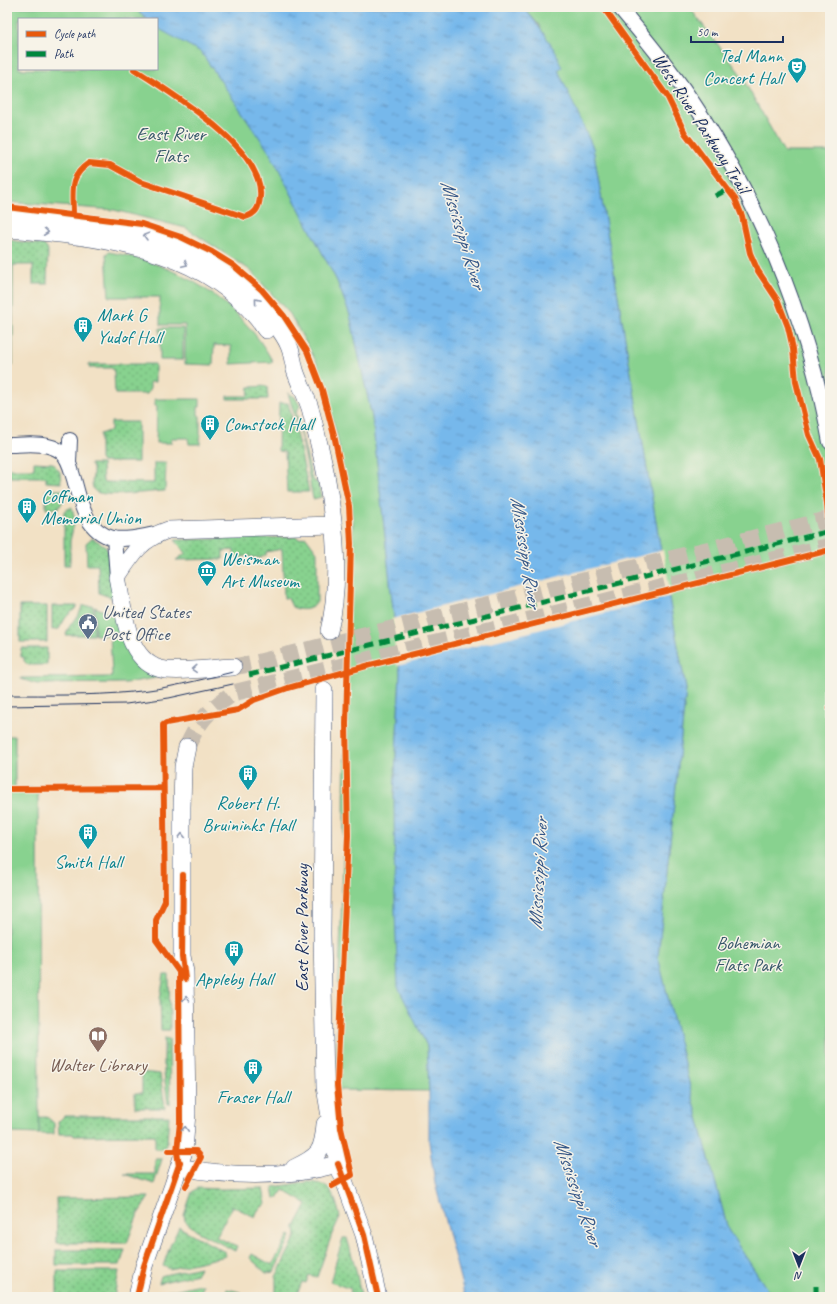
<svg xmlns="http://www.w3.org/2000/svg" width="837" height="1304" viewBox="0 0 837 1304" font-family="Caveat,sans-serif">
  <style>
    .grass { fill: url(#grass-dots); stroke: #528076 }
    .park { fill: #88d28f; stroke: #528076 }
    .water { fill: url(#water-ripples); stroke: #4874a4 }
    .pier { fill: #f2e1c5 }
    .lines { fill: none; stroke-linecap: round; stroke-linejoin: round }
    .tertiary-tunnel { stroke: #c7bdb0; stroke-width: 17; stroke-dasharray: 17 8; stroke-linecap: butt }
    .minor-casing { stroke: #3b4a6d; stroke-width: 16 }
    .tertiary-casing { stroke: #3b4a6d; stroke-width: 18 }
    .minor { stroke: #fff; stroke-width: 14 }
    .tertiary { stroke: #fff; stroke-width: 17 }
    .tram { stroke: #1b2f5e; stroke-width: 1 }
    .quiet { stroke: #00873e; stroke-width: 5; stroke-dasharray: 10 5; stroke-linecap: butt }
    .cycleway-casing { stroke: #f7f3e8; stroke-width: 8 }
    .cycleway { stroke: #e8590c; stroke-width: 6 }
    .oneway { stroke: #8d97ae }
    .labels { text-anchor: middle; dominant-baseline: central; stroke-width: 3; stroke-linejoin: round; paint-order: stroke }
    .culture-label { font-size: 19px; fill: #0d838f; stroke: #f7f3e8; text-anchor: start }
    .street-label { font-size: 19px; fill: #1b2f5e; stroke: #f7f3e8 }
    .park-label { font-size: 19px; fill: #36586a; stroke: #f7f3e8 }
    .service-label { font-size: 19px; fill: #4e5e75; stroke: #f7f3e8; text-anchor: start }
    .education-label { font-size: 19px; fill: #785e54; stroke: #f7f3e8 }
    .water-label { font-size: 20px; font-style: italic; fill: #365888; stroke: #f7f3e8 }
  </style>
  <defs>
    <pattern id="grass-dots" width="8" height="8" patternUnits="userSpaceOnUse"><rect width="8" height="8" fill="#88d28f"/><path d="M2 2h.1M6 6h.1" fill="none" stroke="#6eab78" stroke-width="1.8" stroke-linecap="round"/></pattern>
    <pattern id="water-ripples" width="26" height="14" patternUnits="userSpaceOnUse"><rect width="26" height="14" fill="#76b8eb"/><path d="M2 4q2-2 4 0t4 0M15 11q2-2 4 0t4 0" fill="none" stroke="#6096c2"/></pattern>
  </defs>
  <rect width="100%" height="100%" fill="#f7f3e8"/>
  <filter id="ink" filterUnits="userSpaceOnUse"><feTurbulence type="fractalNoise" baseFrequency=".025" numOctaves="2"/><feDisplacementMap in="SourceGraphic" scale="8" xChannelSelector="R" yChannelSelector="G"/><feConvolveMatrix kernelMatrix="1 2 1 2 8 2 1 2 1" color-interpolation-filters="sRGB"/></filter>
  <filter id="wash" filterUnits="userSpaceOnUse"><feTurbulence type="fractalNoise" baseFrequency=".012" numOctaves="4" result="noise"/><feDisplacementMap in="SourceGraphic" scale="16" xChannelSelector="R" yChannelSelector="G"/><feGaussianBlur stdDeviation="0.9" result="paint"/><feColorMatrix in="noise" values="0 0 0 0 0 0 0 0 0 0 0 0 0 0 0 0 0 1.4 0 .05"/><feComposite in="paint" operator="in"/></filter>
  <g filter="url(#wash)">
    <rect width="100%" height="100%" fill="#f2e1c5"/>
    <!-- grass -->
    <path class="grass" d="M7 240 44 245 48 250 47 284H33V265H13V365H7Z
      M88 364H155V382H150V390L147 394H115L114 372 112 368H90Z
      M267 386 268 399H227V396H248L249 387Z
      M288 393 295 397 300 406 296 412 312 479 318 483 321 497 313 499 303 445Z
      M279 403H288L300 449 309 492H287L285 452 278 451Z
      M111 422H138V462H102L100 459V434L111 430Z
      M34 462 53 463 60 472 61 483 46 482V477H7V469H34Z
      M154 463H166L165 491C155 491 98 499 94 490 90 484 94 475 93 468L90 464H102L103 482 154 483Z
      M46 490H64L65 497 59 508 46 509Z
      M72 507 75 520 70 541V565H64V511Z
      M297 537 299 539 306 537 317 552V602C311 611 301 611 292 607L288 598H284L282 549 266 552V555L260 558 243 556 242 560 234 559V550L223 551V559L176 560 186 553 175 540Z
      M92 538 104 545 108 551 115 599 99 593 98 565H87L86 543Z
      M20 606H47V642H20Z
      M52 606H78L66 617 59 629 52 630Z
      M82 606H93L94 635H66C68 623 80 618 82 606Z
      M21 648H47V665H28L24 661V657H21Z
      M164 975H169L170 1030H161L160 999Z
      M164 1038 169 1039 170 1104H168L164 1074Z
      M142 1072 160 1074 165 1108H135V1093H142Z
      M64 1116H169L167 1141 164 1149H155V1135L74 1136 73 1134H59L58 1122Z
      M47 1117 54 1123V1134H39V1126L21 1118Z
      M155 1159H162L154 1184 124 1174H155Z
      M308 1182C332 1183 335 1196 340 1217L332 1234 317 1277 309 1275 306 1283 302 1282 296 1297H276V1277L296 1236 295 1227 307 1204 283 1190 278 1198H275L273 1187Z
      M197 1188 222 1189 263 1188 266 1204 258 1210 255 1217 232 1206 216 1237 237 1246 235 1251 198 1232 185 1221 184 1215 192 1192Z
      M149 1197 138 1214 127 1243H57L56 1198Z
      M179 1227 225 1252 226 1256 170 1269 163 1266 170 1246Z
      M289 1235 291 1236 274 1272 266 1273 250 1258 252 1254 272 1265Z
      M343 1238H347L356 1270 361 1295 350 1293 351 1289 330 1282Z
      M56 1250H125L120 1265H56Z
      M200 1267 197 1274 159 1283 161 1276 164 1275Z
      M57 1271H119L114 1297H57Z
      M196 1285H203L200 1297H156V1294Z
      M227 1289 240 1292 245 1297H224Z"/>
    <!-- park -->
    <path class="park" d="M7 7H133L148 19H19V69H157V26L201 52 270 153 337 281 350 315 372 417 400 673 394 796 419 1029 427 1046 429 1091 335 1090 344 837 345 678 353 522 337 436 317 363 290 314 250 270 186 228 114 210 7 202Z
      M523 7H689L739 72 784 152H830V1297H772L728 1230 692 1095 658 957 686 689 668 593 593 148 557 70 558 63 539 25Z
      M109 252C177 263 240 301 273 362L231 364V346L214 345 213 365 185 364V325H160V297H109L106 254Z
      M160 328H183V360H160Z
      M155 399H200V407H198V415L200 416V444H189L188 438H171V443H156L157 406H155Z
      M95 607 120 618C124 651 126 658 156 675V678L126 683 37 684 21 679V678L111 677 112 674 110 635H95Z
      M7 736H15V789L38 788 39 1134 11 1133 10 1122 7 1121Z"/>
    <!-- water -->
    <path class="water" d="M133 7H523C536 22 546 36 556 53 559 58 558 62 562 67L558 70 593 148 668 593 686 689 658 957 692 1095 728 1230 772 1297H465L435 1183 429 1142V1091L427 1046 398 987 395 912 394 796 400 673 372 417 350 315 337 281 270 153 201 52 161 30 157 26V19H148Z"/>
    <!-- pier -->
    <path class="pier" d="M663 550 671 596 397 666 392 619Z"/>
  </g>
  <g filter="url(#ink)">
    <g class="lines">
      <!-- tertiary-tunnel -->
      <path class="tertiary-tunnel" d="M233 667 260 662 830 519
        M187 747C200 718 209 711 233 693L830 546"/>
      <!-- minor casing -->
      <g class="minor-casing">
        <path id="minor" d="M619 7C641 33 663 60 683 88 755 190 808 319 830 442
          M7 445C23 445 48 441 61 452 69 458 71 470 74 479 80 502 86 532 113 538 126 541 143 536 156 534
          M69 463 70 440
          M114 538 117 577"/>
      </g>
      <!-- tertiary casing -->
      <g class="tertiary-casing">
        <path id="tertiary" d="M7 215C101 228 200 229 264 310 273 321 284 333 289 346 292 353 293 362 295 370 299 383 306 395 310 408 313 419 316 432 319 444 333 500 343 575 329 631
          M7 229C27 230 48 233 68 235 143 244 219 263 266 330
          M233 667C211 668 187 672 166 670 125 665 124 608 117 577 132 554 141 539 168 530L333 525
          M324 690 322 934 325 1087 338 1164 364 1235 378 1297
          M179 1167C231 1177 286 1178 338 1164
          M294 1168C319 1156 323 1152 325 1124
          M137 1297 144 1266 173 1185 184 1151 187 1113 185 972 182 956V807L183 767 187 747"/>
      </g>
      <!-- minor -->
      <use href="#minor" class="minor"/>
      <!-- tertiary -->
      <use href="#tertiary" class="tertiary"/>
      <!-- tram -->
      <path class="tram" d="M7 695C48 695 90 696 132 692 166 689 199 680 233 672
        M7 706 126 704 169 698 233 684"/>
      <!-- quiet -->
      <path class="quiet" d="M715 196 728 189
        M249 675 830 531
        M816 1286V1297"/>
      <!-- cycleway casing -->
      <g class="cycleway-casing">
        <path id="cycleway" d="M603 7 667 96 685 133 735 199 742 216 750 253 758 271 778 301 788 327 793 349 796 382 809 435 820 459 827 503 830 539
          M7 207 142 224 181 237 212 252 233 265 262 290 284 316 307 351 322 390 334 435 349 506 351 544 346 724 348 835 337 1085 341 1128 352 1175 332 1186
          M73 215C73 192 68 177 89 163L110 165 141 182 245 217C256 214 259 208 260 197 265 148 170 93 134 69
          M830 675V747
          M7 789 163 788
          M183 875 182 956 185 979
          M168 1151H196L201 1157 186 1186
          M338 1164 364 1235 378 1297
          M179 1167 177 1151 180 1122 179 972 156 940V920L165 901 163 725 166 723 238 710 254 700 288 688 370 665 830 550
          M137 1297 144 1266 180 1162"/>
      </g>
      <!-- cycleway -->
      <use href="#cycleway" class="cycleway"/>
    </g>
    <!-- one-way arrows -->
    <defs><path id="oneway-chevron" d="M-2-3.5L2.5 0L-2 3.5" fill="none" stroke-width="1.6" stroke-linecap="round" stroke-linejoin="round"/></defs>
    <g class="oneway">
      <use href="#oneway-chevron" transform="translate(46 232) rotate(7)"/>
      <use href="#oneway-chevron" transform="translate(146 236) rotate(-165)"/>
      <use href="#oneway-chevron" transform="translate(185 264) rotate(25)"/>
      <use href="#oneway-chevron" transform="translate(257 301) rotate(-130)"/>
      <use href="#oneway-chevron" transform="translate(194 669) rotate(177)"/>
      <use href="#oneway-chevron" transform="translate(182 836) rotate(-91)"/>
      <use href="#oneway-chevron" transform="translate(186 999) rotate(-91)"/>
      <use href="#oneway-chevron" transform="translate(185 1129) rotate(-86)"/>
    </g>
  </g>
  <!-- icons -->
  <defs>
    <g id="theatre-pin" transform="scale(1)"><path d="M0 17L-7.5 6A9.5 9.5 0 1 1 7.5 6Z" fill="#0f9aa8" stroke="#f7f3e8"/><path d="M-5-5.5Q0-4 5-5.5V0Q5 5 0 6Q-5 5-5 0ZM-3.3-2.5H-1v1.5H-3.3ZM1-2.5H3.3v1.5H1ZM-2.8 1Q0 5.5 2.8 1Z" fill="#fff"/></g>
    <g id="building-pin" transform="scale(1)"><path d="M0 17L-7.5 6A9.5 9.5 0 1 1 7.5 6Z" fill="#0f9aa8" stroke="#f7f3e8"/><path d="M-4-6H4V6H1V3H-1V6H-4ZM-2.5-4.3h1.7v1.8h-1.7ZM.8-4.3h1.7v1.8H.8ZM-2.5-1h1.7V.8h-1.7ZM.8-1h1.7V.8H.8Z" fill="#fff"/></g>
    <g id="museum-pin" transform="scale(1)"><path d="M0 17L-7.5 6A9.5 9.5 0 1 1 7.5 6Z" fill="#0f9aa8" stroke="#f7f3e8"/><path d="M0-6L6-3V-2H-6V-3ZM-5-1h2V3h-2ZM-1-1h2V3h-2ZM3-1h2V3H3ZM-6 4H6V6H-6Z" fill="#fff"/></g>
    <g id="civic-pin" transform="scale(1)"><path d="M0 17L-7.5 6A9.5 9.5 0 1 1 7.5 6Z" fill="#5c6f8a" stroke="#f7f3e8"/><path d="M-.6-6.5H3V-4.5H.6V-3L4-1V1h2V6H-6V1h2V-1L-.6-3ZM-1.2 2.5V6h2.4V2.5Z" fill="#fff"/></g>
    <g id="library-pin" transform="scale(1)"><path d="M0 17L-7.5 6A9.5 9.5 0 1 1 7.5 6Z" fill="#8d6e63" stroke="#f7f3e8"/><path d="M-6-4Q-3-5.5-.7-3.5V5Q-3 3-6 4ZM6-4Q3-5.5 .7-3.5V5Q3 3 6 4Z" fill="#fff"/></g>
  </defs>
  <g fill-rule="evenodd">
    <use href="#theatre-pin" x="797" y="67"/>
    <use href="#building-pin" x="83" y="326"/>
    <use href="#building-pin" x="210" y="424"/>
    <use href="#building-pin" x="27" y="507"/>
    <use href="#museum-pin" x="207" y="570"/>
    <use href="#civic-pin" x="88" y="623"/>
    <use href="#building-pin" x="248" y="774"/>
    <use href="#building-pin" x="88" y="833"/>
    <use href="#building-pin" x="234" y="950"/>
    <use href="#library-pin" x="98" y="1036"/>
    <use href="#building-pin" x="253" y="1068"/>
  </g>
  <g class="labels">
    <!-- culture labels -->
    <g class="culture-label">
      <text x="783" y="56" text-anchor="end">Ted Mann<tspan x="783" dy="22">Concert Hall</tspan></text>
      <text x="97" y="315">Mark G<tspan x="97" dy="22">Yudof Hall</tspan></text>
      <text x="224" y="424">Comstock Hall</text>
      <text x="41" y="496">Coffman<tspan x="41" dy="22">Memorial Union</tspan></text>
      <text x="221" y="559">Weisman<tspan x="221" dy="22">Art Museum</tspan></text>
      <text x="248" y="803" text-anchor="middle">Robert H.<tspan x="248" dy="22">Bruininks Hall</tspan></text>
      <text x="88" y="862" text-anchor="middle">Smith Hall</text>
      <text x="234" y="979" text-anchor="middle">Appleby Hall</text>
      <text x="253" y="1097" text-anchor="middle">Fraser Hall</text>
    </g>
    <!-- street labels -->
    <g class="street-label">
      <text transform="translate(701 123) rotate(57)">West River Parkway Trail</text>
      <text transform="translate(302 928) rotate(-90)">East River Parkway</text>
    </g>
    <!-- park labels -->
    <g class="park-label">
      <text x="171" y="134">East River<tspan x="171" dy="22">Flats</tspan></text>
      <text x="748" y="943">Bohemian<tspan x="748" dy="22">Flats Park</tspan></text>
    </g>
    <!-- service labels -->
    <g class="service-label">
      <text x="102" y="612">United States<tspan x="102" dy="22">Post Office</tspan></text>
    </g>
    <!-- education labels -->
    <g class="education-label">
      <text x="98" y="1065">Walter Library</text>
    </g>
    <!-- water labels -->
    <g class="water-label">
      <text transform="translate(463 234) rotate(73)">Mississippi River</text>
      <text transform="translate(526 552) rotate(81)">Mississippi River</text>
      <text transform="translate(538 874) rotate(-87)">Mississippi River</text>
      <text transform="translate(578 1192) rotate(71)">Mississippi River</text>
    </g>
  </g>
  <!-- margin -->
  <rect width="837" height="1304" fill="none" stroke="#f7f3e8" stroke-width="24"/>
  <!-- legend -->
  <rect x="18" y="18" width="140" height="52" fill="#f7f3e8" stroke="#9fa5b1"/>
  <rect x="26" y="31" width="20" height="6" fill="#e8590c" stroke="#9fa5b1"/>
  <text x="54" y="38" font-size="12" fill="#1b2f5e">Cycle path</text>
  <rect x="26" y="51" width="20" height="6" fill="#00873e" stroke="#9fa5b1"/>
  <text x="54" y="58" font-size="12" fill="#1b2f5e">Path</text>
  <!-- north arrow -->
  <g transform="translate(799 1266) rotate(180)" stroke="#f7f3e8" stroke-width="3" paint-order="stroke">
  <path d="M0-3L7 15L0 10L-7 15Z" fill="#1b2f5e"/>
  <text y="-6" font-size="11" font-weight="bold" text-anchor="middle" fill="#1b2f5e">N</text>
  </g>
  <!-- scale -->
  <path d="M691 36v6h92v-6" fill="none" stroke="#1b2f5e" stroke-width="2"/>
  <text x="697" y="36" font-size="12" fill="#1b2f5e" stroke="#f7f3e8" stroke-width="3" paint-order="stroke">50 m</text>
</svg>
